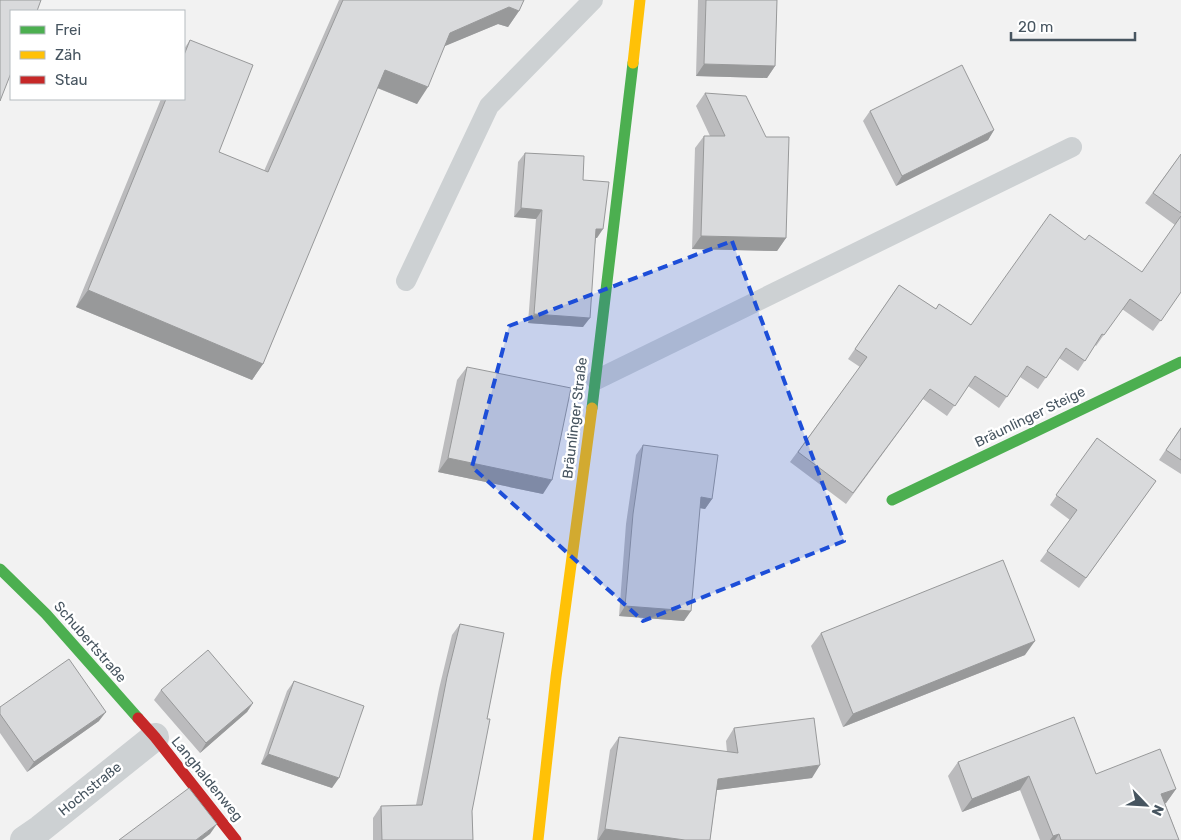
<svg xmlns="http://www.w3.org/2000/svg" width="1181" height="840" viewBox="0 0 1181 840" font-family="Rubik,sans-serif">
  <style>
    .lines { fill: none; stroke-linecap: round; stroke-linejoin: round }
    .lane { stroke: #cdd1d3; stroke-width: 20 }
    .street { stroke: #cdd1d3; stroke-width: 28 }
    .fast { stroke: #4caf50; stroke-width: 11 }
    .slow { stroke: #ffc107; stroke-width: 11 }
    .jam { stroke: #c62828; stroke-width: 11 }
    .wall { fill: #bbbbbd }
    .shaded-wall { fill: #98999a }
    .building { fill: #d9dadc; stroke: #98999a }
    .marked { fill: #1d4ed8; fill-opacity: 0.2; stroke: #1d4ed8; stroke-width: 4; stroke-dasharray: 10 6; stroke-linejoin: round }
    .labels { text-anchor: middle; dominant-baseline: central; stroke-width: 5; stroke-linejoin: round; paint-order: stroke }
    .street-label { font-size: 14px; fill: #475560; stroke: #fff }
  </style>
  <rect width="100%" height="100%" fill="#f2f2f2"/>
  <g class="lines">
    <!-- lane -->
    <path class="lane" d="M406 281 489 106 593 0
      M596 380 1072 147"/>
    <!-- street -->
    <path class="street" d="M24 840 40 829 155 737"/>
    <!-- fast -->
    <path class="fast" d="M592 408 633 63
      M892 500 1181 362
      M0 569 46 614 138 718"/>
    <!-- slow -->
    <path class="slow" d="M633 63 640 0
      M538 840 556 677 592 408"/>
    <!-- jam -->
    <path class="jam" d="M138 718 155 737 236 840"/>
  </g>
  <!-- wall -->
  <path class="wall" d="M339 0H524L519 11 508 27 498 24 444 46 417 104 377 88 263 364 252 380 76 307 161 99H184V49L190 40 219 152 264 171Z
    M698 0H777L775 66 767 78 696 76Z
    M705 93 786 238 777 251 692 249 695 148 704 136H710L696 106Z
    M870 111 994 130 988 140 896 186 863 121Z
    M525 153 583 180 597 238H596L583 327 528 323 536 219 514 217 518 162Z
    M1181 154V292L1153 331 1122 309 1096 346 1095 345 1078 371 1059 358 1038 389 1020 377 999 408 968 386 947 416 923 399 846 504 790 462 860 367 848 359 899 285 936 309 939 304 971 325 1085 240 1142 272 1175 225 1145 203Z
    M467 367 543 494 438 472 457 380Z
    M1181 427V474L1159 460Z
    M1097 438 1156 481 1079 588 1040 561 1070 520 1050 505Z
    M643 445 712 499 705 509 700 508 684 621 619 616 626 524 636 455Z
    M460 624 487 719 472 811 473 840H373V818L381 806 416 805 439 689 452 635Z
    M821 633 1025 655 843 727 811 646Z
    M294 681 332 788 261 764 287 691Z
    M161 690 253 703 247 712 200 753 154 700Z
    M0 707 99 721 27 772 0 733Z
    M734 728 812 778 717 790 710 840H597L610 750 619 737 727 752 726 741Z
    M958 762 1096 774 1176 789 1166 803H1165L1179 840H1040L1020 790 962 812 948 776Z"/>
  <!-- shaded-wall -->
  <path class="shaded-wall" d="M509 7 519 11 508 27 498 24 438 49 450 33Z
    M704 64 775 66 767 78 696 76Z
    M385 70 428 87 417 104 373 86Z
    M994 130 988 140 896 186 902 176Z
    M521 208 542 210 536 219 514 217Z
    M596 229H603L597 238H590Z
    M701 236 786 238 777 251 692 249Z
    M88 290 263 364 252 380 76 307Z
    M534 314 590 318 583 327 528 323Z
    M448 458 552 480 543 494 438 472Z
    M701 497 712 499 705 509 694 507Z
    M625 606 691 611 684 621 619 616Z
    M1035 641 1025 655 843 727 853 714Z
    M253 703 247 712 200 753 206 743Z
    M106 712 99 721 27 772 34 762Z
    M268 754 339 778 332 788 261 764Z
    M820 765 812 778 710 791 718 779Z
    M1029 776 1020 790 962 812 972 799Z
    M1176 789 1166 803 1152 808 1161 794Z
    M217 824 210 834 202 840H196Z
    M605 829 685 840H598Z
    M1059 834 1055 840H1050L1053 836Z"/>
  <!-- building -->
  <path class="building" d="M0 0H41L37 11H11V73L0 101Z
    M343 0H524L519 11 509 7 450 33 428 87 385 70 263 364 88 290 166 99H184V55L190 40 253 65 219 152 268 172Z
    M706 0H777L775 66 704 64Z
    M962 65 994 130 902 176 870 111Z
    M705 93 746 96 766 137H789L786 238 701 236 704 136H725Z
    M525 153 584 156 583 180 609 182 603 229H596L590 318 534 314 542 210 521 208Z
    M1181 154V213L1153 193Z
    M1050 214 1085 240 1089 235 1142 272 1181 216V292L1161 321 1130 299 1104 335 1102 334 1085 361 1066 348 1046 378 1027 366 1007 397 975 376 955 406 930 389 853 493 798 452 867 357 855 349 899 285 936 309 939 304 971 325Z
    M467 367 571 388 552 480 448 458Z
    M1181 428V460L1166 450Z
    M1097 438 1156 481 1086 578 1047 551 1077 510 1056 495Z
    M643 445 718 455 712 499 701 497 691 611 625 606 633 514Z
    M1003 560 1035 641 853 714 821 633Z
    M460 624 504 633 487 719H490L472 811 473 840H382L381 806 422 805 447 677Z
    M208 650 253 703 206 743 161 690Z
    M69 659 106 712 34 762 0 714V707Z
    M294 681 364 706 339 778 268 754Z
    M1074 717 1096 774 1160 749 1176 789 1161 794 1179 840H1061L1059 834 1053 836 1029 776 972 799 958 762Z
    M814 718 820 765 718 779 710 840H685L605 829 619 737 738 753 734 728Z
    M189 788 217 824 196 840H119Z"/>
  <!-- marked area -->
  <path class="marked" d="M732 241 844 541 643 621 472 467 509 326Z"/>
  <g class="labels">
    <!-- street labels -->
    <g class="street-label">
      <text transform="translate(1030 417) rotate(-26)">Bräunlinger Steige</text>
      <text transform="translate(575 418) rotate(-83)">Bräunlinger Straße</text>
      <text transform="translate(90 642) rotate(49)">Schubertstraße</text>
      <text transform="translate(207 779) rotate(51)">Langhaldenweg</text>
      <text transform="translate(90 789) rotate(-39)">Hochstraße</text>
    </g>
  </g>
  <!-- legend -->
  <rect x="10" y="10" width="175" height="90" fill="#ffffff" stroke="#b5bbbf"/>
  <rect x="20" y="26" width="25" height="8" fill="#4caf50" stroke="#b5bbbf"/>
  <text x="55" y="35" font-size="15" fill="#475560">Frei</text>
  <rect x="20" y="51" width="25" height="8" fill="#ffc107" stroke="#b5bbbf"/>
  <text x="55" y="60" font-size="15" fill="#475560">Zäh</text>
  <rect x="20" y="76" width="25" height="8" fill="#c62828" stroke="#b5bbbf"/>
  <text x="55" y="85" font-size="15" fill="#475560">Stau</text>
  <!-- north arrow -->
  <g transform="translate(1146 805) rotate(115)" stroke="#ffffff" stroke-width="4" paint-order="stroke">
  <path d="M0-4L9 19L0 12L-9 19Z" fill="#475560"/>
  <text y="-8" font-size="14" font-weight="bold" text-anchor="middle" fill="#475560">N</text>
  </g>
  <!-- scale -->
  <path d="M1011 32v8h124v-8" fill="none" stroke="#475560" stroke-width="2.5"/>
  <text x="1018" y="32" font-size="15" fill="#475560" stroke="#ffffff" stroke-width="4" paint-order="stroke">20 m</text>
</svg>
